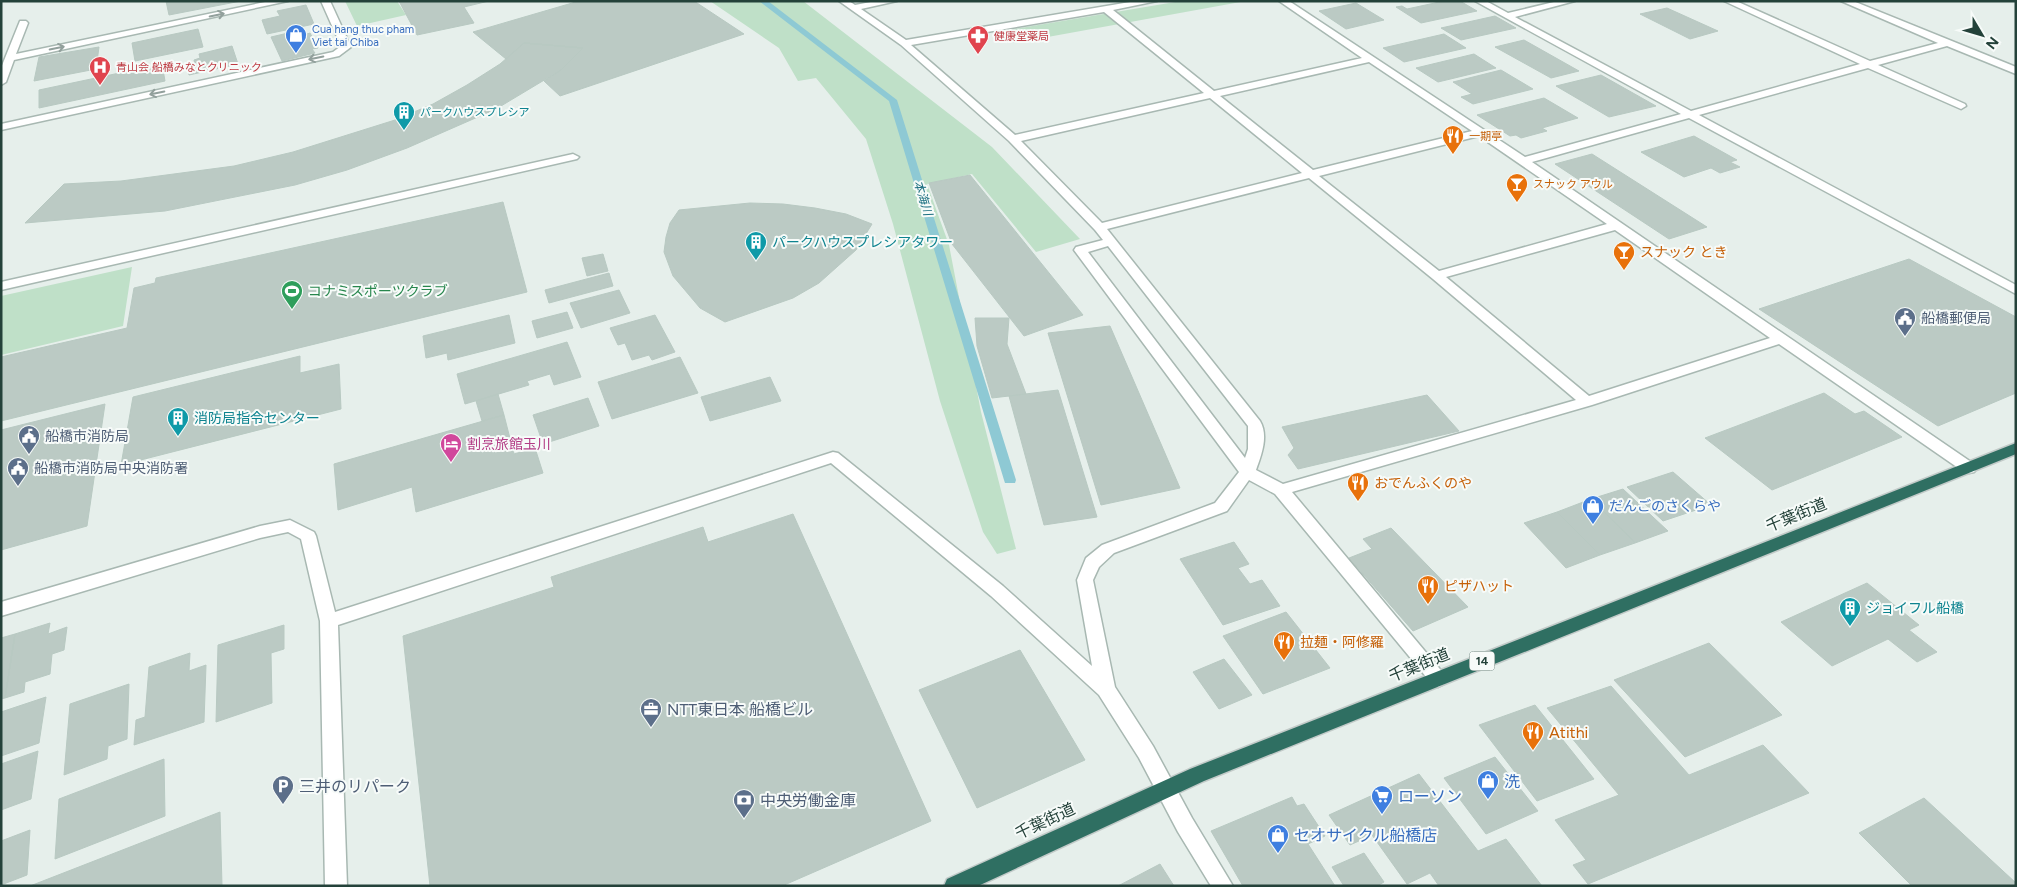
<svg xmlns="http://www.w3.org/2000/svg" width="2017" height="887" viewBox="0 0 2017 887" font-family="Figtree,'Noto Sans JP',sans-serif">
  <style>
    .green { fill: #bfe0c8 }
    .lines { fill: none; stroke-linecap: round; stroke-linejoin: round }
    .stream { fill: #8ec9d4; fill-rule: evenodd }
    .building { fill: #bbcac4; stroke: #b8c9c2 }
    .minor-casing { stroke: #a8b8b2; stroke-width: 3 }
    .highway-casing { stroke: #c2cac8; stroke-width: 3 }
    .minor { fill: #fff; fill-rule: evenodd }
    .highway { fill: #2f6f62; fill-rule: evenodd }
    .oneway { stroke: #92a09c }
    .labels { text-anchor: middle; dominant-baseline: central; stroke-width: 4; stroke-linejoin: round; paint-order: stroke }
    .far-shop-label { font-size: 11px; fill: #366cbe; stroke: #f7fbf9; text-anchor: start }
    .far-health-label { font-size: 11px; fill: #be3a42; stroke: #f7fbf9; text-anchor: start }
    .far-culture-label { font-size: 11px; fill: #0d838f; stroke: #f7fbf9; text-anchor: start }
    .far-food-label { font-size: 11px; fill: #c56008; stroke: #f7fbf9; text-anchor: start }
    .far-water-label { font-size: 12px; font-style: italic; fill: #1c6f80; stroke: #f7fbf9 }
    .shield { fill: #f7fbf9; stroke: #637a73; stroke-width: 1 }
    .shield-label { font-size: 12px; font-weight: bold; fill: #24423a }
    .culture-label { font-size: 14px; fill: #0d838f; stroke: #f7fbf9; text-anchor: start }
    .food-label { font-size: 14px; fill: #c56008; stroke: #f7fbf9; text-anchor: start }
    .leisure-label { font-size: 14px; fill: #27864d; stroke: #f7fbf9; text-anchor: start }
    .service-label { font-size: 14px; fill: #4e5e75; stroke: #f7fbf9; text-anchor: start }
    .hotel-label { font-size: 14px; fill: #b23c85; stroke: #f7fbf9; text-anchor: start }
    .shop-label { font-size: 14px; fill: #366cbe; stroke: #f7fbf9; text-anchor: start }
    .near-street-label { font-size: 16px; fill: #24423a; stroke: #f7fbf9 }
    .near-service-label { font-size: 16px; fill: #4e5e75; stroke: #f7fbf9; text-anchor: start }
    .near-food-label { font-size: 16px; fill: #c56008; stroke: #f7fbf9; text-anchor: start }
    .near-shop-label { font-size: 16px; fill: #366cbe; stroke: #f7fbf9; text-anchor: start }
  </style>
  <rect width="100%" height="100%" fill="#e6efeb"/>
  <!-- green -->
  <path class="green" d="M345 1H397L406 15 357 26Z
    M710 1H803L992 147 1080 239 1036 252 972 174 927 184 949 245 981 412 1016 549 997 554 983 532 940 401 893 224 866 139 816 78 798 81 779 48Z
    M1181 1H1246L1014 43 1002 31Z
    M132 267 123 326 1 355V296Z"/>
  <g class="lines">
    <!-- stream -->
    <path class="stream" d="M759 1H768L897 100 1016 480 1015 483H1005L1004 480 889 101Z"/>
  </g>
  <!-- building -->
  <path class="building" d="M166 1H241L169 15Z
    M399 1H489L464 7 474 23 417 35Z
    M579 1H694L744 34 560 96 544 81 561 70 583 48 524 43 506 59 473 32Z
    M1444 1H1460L1477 11 1421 23 1396 7 1402 6 1407 9Z
    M1356 3 1384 20 1346 29 1319 11Z
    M306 5 314 24 267 34 262 20 280 16 277 11Z
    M1667 8 1718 31 1690 39 1640 14Z
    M1495 16 1516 28 1461 40 1441 28Z
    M198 29 203 47 135 61 132 43Z
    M301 30 304 35 310 33 318 48 312 49 315 53 282 61 271 37Z
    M1444 34 1466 48 1404 62 1383 48Z
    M1524 40 1579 71 1551 78 1495 47Z
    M524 43 583 48 561 70 496 109 407 148 347 170 295 185 165 211 25 223 64 184 121 181 234 166 293 152 395 120 433 104 467 85 500 64Z
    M232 46 238 64 189 75 187 66 195 64 194 60 200 58 199 54Z
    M99 47 96 69 34 81 39 57Z
    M1474 54 1496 68 1438 82 1416 68Z
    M162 64 165 81 39 108V90Z
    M1501 70 1533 89 1473 104 1461 97 1472 94 1453 82Z
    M1601 75 1656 106 1609 117 1556 86Z
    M1544 98 1578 118 1542 128 1547 131 1521 138 1516 135 1510 136 1477 115Z
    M1694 136 1737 160 1730 162 1740 167 1720 173 1711 168 1684 177 1641 152Z
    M1592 154 1707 227 1669 239 1555 164Z
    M970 175 1083 315 1024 336 952 244 929 183Z
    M503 202 527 292 1 421V357L127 328 134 288 155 283 156 278Z
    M750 203 783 204 815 208 846 214 872 224 856 250 819 283 793 298 725 322 700 308 673 276 664 252 666 237 670 223 679 210Z
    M603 254 608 271 587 276 582 258Z
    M1909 259 2016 317V393L1938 426 1759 309Z
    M609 273 613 286 549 303 545 290Z
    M619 290 630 313 581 328 570 303Z
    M567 312 573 328 537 338 532 321Z
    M509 315 515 343 448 360 447 353 426 358 423 336Z
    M655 315 675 352 652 360 649 355 632 360 625 343 618 345 610 328Z
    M975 318H1009L1007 344 1026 394 992 398 977 346Z
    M1110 326 1180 488 1101 505 1048 333Z
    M567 342 581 377 554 385 550 374 527 381 529 385 465 404 457 374Z
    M300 356V373L339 364 341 409 121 465 133 397Z
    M680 357 698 393 612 419 598 382Z
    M770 377 781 401 710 421 701 397Z
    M1058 390 1097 517 1044 525 1009 396Z
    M1824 393 1855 414 1864 411 1902 437 1772 490 1705 438Z
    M498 394 504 415 482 421 476 401Z
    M1427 395 1459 431 1298 469 1288 455 1294 448 1282 427Z
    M588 398 599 426 543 444 533 415Z
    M105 404 87 526 1 550V430Z
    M504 415 514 454 535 448 543 473 416 512 412 487 338 510 334 464Z
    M1673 472 1711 505 1663 521 1627 487Z
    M1623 489 1668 531 1635 543 1591 499Z
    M1591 499 1630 537 1635 543 1600 555 1557 512Z
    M1557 512 1600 555 1566 568 1524 523Z
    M793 514 931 821 782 886H430L403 636 554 587 551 577 703 527 708 542Z
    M1391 528 1468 607 1413 631 1349 558 1372 549 1363 539Z
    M1234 542 1249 564 1238 568 1250 584 1262 580 1280 606 1223 625 1180 559Z
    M1867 583 1919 625 1909 630 1937 652 1917 662 1888 639 1832 666 1781 622Z
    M1286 612 1330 668 1263 694 1223 636Z
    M50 623 48 634 67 627 64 650 52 654 50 674 25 682 24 692 5 698 15 634Z
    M284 625V649L271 653 272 703 216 722 218 645Z
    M15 634 5 698 1 699V638Z
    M1709 643 1782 715 1685 757 1614 680Z
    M1020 650 1085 760 977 808 919 690Z
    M190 653 189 671 206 665 204 722 134 745 136 720 145 717 149 667Z
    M1224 659 1252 695 1219 709 1193 672Z
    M129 684 127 739 108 746 107 759 64 775 70 704Z
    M1611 686 1689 775 1763 745 1809 793 1588 884 1573 865 1586 860 1555 820 1619 795 1547 708Z
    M46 697 39 743 1 756V712Z
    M1535 705 1594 779 1537 801 1479 725Z
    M38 751 31 799 1 810V764Z
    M1495 757 1538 811 1486 834 1444 778Z
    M164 759 165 816 55 859 59 799Z
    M1419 774 1478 851 1506 839 1542 886H1439L1430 873 1407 884 1372 835 1350 845 1329 815Z
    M1292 797 1297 806 1304 804 1325 836 1308 844 1335 886H1243L1211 831Z
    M1924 798 2016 883V886H1912L1859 833Z
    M220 812 222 886H30Z
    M30 830 27 875 1 885V841Z
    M1364 853 1384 882 1377 886H1344L1332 867Z
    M1160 864 1174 886H1118Z"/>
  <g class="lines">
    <!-- minor casing -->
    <g class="minor-casing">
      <path id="minor" d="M270 1H288L14 60 6 82 1 85V68L20 21H26L28 23 16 54Z
        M321 1H330L351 47 339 56 1 130V124L333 52 341 46Z
        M839 1H849L855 5 876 1H897L861 9 906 40 1136 1H1157L1113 10 1214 91 1362 58 1279 1H1289L1525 157 1681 114 1475 1H1486L1508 13 1558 1H1575L1515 17 1691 111 1860 64 1724 1H1736L1870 61 1938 43 1841 1H1853L2016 67V74L1947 46 1878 65 1965 104 1966 106 1961 109 1868 68 1699 115 2016 285V294L1689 118 1532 162 1974 464 1977 468 1974 472 1969 473 1964 472 1779 344 1592 405 1292 492 1444 674 1447 679 1444 684 1438 687 1432 684 1275 494 1249 480 1227 511 1114 553 1099 567 1093 580 1115 687 1153 746 1192 818 1233 886H1211L1178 832 1139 758 1099 695 991 596 831 463 338 625 347 886H325L320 621 301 539 288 532 260 538 1 616V602L260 526 290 520 314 532 316 536 335 612 833 452 838 453 1003 586 1092 666 1077 580 1086 558 1102 545 1215 503 1239 472 1074 250 1076 247 1103 240 1095 230 1009 141 901 45ZM1104 12 1204 93 1015 135 911 45ZM1369 62 1472 131 1313 170 1220 96ZM1210 98 1302 173 1102 223 1021 141ZM1479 136 1607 224 1439 271 1319 176ZM1309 178 1433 279 1576 400 1283 484 1256 470C1261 456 1269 436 1260 421L1107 229ZM1615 230 1770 338 1589 396 1446 277ZM1108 246 1248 426V449L1245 458 1088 252Z
        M573 154 579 157 577 159 1 290V282Z"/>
    </g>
    <!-- highway casing -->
    <g class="highway-casing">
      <path id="highway" d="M2016 443V454L1204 781 978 886H944L947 879 1190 769Z"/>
    </g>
    <!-- minor -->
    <use href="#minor" class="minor"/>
    <!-- highway -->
    <use href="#highway" class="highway"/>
  </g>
  <!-- one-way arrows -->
  <defs><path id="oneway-shaft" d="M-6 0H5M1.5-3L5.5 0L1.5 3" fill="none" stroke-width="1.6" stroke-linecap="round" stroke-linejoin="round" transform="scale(1.25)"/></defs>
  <g class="oneway">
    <use href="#oneway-shaft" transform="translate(217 15) rotate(-12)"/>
    <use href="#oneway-shaft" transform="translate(57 48) rotate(-12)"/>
    <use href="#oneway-shaft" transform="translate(316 58) rotate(168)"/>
    <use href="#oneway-shaft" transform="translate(157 93) rotate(168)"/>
  </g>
  <!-- icons -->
  <defs>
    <g id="shop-pin" transform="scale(1.125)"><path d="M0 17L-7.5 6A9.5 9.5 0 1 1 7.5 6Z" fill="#3f7fe0" stroke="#f7fbf9"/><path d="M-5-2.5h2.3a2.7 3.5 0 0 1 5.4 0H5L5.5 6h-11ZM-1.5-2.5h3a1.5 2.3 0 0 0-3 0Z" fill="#fff"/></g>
    <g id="pharmacy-pin" transform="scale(1.125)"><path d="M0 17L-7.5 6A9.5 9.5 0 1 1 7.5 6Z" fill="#e0444e" stroke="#f7fbf9"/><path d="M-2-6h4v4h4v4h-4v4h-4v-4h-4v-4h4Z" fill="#fff"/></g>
    <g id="hospital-pin" transform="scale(1.125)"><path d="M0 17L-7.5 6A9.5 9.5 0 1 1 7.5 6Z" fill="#e0444e" stroke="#f7fbf9"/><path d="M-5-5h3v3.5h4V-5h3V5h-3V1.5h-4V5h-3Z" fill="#fff"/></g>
    <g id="building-pin" transform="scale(1.125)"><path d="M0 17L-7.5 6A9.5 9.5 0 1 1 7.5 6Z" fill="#0f9aa8" stroke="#f7fbf9"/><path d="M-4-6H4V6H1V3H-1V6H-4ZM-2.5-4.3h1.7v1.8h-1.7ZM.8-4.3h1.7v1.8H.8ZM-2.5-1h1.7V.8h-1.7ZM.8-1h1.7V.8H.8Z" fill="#fff"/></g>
    <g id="restaurant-pin" transform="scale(1.125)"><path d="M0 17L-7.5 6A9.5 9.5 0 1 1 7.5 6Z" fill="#e8710a" stroke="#f7fbf9"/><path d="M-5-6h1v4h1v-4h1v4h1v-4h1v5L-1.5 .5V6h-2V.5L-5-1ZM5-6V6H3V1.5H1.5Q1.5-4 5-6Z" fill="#fff"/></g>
    <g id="bar-pin" transform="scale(1.125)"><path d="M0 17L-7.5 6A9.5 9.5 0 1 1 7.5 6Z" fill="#e8710a" stroke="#f7fbf9"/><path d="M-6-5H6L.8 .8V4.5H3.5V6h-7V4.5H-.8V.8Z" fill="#fff"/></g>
    <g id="stadium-pin" transform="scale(1.125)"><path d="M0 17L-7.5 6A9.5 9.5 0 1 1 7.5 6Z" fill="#2e9e5b" stroke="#f7fbf9"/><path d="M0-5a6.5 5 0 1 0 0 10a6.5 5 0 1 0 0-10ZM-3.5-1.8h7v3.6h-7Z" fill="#fff"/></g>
    <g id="civic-pin" transform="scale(1.125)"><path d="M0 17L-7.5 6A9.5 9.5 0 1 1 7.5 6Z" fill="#5c6f8a" stroke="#f7fbf9"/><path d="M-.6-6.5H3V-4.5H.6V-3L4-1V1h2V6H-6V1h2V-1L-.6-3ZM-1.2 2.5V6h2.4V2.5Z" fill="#fff"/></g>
    <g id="hotel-pin" transform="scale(1.125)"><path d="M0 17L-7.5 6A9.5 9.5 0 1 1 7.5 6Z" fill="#d1479c" stroke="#f7fbf9"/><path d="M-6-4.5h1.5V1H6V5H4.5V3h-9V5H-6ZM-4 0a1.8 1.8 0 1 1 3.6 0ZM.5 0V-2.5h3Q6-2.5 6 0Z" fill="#fff"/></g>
    <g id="office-pin" transform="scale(1.125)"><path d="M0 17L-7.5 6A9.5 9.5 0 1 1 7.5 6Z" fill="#5c6f8a" stroke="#f7fbf9"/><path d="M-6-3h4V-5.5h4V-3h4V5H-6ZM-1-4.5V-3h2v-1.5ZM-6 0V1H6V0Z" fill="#fff"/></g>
    <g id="parking-pin" transform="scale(1.125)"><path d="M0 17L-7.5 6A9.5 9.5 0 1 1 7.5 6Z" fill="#5c6f8a" stroke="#f7fbf9"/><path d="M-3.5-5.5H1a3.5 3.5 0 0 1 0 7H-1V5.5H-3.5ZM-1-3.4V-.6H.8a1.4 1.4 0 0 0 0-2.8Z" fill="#fff"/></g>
    <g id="supermarket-pin" transform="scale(1.125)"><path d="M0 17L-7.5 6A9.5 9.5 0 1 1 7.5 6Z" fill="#3f7fe0" stroke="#f7fbf9"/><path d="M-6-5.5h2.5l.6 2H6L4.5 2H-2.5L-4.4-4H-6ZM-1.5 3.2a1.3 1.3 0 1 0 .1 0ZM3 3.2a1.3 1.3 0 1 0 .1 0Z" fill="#fff"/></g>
    <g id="bank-pin" transform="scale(1.125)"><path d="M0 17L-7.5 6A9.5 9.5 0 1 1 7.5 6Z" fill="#5c6f8a" stroke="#f7fbf9"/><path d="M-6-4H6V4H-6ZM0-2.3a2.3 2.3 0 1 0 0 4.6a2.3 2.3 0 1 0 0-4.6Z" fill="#fff"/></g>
  </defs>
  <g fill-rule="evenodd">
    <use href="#shop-pin" x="296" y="35"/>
    <use href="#pharmacy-pin" x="978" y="36"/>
    <use href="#hospital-pin" x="100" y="67"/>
    <use href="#building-pin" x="404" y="112"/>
    <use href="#restaurant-pin" x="1453" y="136"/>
    <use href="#bar-pin" x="1517" y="184"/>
    <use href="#building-pin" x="756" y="242"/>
    <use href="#bar-pin" x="1624" y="252"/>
    <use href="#stadium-pin" x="292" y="291"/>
    <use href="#civic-pin" x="1905" y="318"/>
    <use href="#building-pin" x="178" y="418"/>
    <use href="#civic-pin" x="29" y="436"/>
    <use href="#hotel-pin" x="451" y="444"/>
    <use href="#civic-pin" x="18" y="468"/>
    <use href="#restaurant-pin" x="1358" y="483"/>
    <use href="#shop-pin" x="1593" y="506"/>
    <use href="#restaurant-pin" x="1428" y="586"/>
    <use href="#building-pin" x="1850" y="608"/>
    <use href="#restaurant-pin" x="1284" y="642"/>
    <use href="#office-pin" x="651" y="709"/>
    <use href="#restaurant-pin" x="1533" y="732"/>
    <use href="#shop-pin" x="1488" y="781"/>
    <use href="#parking-pin" x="283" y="786"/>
    <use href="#supermarket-pin" x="1382" y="796"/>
    <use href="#bank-pin" x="744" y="800"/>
    <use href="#shop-pin" x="1278" y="835"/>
  </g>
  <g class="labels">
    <!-- far-shop labels -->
    <g class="far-shop-label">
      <text x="312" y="29">Cua hang thuc pham<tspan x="312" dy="13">Viet tai Chiba</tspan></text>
    </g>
    <!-- far-health labels -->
    <g class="far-health-label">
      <text x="994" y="36">健康堂薬局</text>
      <text x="116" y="67">青山会 船橋みなとクリニック</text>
    </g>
    <!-- far-culture labels -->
    <g class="far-culture-label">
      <text x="420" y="112">パークハウスプレシア</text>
    </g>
    <!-- far-food labels -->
    <g class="far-food-label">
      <text x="1469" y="136">一期亭</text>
      <text x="1533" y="184">スナック アウル</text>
    </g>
    <!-- far-water labels -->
    <g class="far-water-label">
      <text transform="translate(923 198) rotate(73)">本海川</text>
    </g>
    <!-- shield labels -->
    <rect class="shield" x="1469.5" y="651.5" width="25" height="19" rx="4"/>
    <g class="shield-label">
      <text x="1482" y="661">14</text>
    </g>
    <!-- culture labels -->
    <g class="culture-label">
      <text x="772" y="242">パークハウスプレシアタワー</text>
      <text x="194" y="418">消防局指令センター</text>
      <text x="1866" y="608">ジョイフル船橋</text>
    </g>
    <!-- food labels -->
    <g class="food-label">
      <text x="1640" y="252">スナック とき</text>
      <text x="1374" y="483">おでんふくのや</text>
      <text x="1444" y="586">ピザハット</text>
      <text x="1300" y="642">拉麺・阿修羅</text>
    </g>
    <!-- leisure labels -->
    <g class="leisure-label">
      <text x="308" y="291">コナミスポーツクラブ</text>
    </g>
    <!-- service labels -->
    <g class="service-label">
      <text x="1921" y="318">船橋郵便局</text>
      <text x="45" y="436">船橋市消防局</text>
      <text x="34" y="468">船橋市消防局中央消防署</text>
    </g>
    <!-- hotel labels -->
    <g class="hotel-label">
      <text x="467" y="444">割烹旅館玉川</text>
    </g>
    <!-- shop labels -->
    <g class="shop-label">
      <text x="1609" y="506">だんごのさくらや</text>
    </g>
    <!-- near-street labels -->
    <g class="near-street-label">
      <text transform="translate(1796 515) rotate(-22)">千葉街道</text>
      <text transform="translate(1419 665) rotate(-22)">千葉街道</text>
      <text transform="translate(1045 821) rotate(-25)">千葉街道</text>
    </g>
    <!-- near-service labels -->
    <g class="near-service-label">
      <text x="667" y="709">NTT東日本 船橋ビル</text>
      <text x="299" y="786">三井のリパーク</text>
      <text x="760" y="800">中央労働金庫</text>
    </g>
    <!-- near-food labels -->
    <g class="near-food-label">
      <text x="1549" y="732">Atithi</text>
    </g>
    <!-- near-shop labels -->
    <g class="near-shop-label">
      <text x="1504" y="781">洗</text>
      <text x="1398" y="796">ローソン</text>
      <text x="1294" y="835">セオサイクル船橋店</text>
    </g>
  </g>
  <!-- border -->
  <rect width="2017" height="887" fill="none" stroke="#24423a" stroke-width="5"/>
  <!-- north arrow -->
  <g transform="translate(1982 35) rotate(128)" stroke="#f7fbf9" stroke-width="4" paint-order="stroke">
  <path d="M0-4L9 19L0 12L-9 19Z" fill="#24423a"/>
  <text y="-8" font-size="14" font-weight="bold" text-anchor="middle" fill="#24423a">N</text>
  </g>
</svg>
